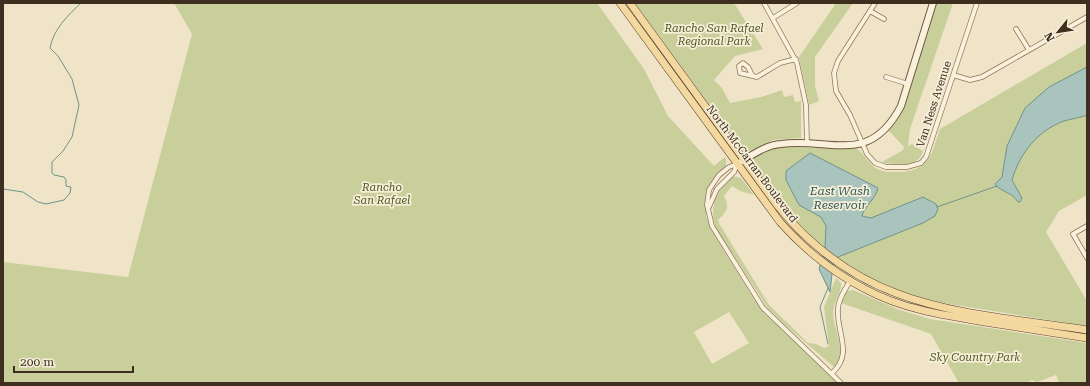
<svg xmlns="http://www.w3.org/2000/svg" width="1090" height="386" viewBox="0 0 1090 386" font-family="'Roboto Serif',serif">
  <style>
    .green { fill: #c9cf9b; fill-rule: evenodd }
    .water { fill: #a9c4bc; stroke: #6f938a }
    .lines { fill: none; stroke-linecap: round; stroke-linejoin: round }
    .stream { stroke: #6f938a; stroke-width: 1 }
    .street-casing { stroke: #8d765c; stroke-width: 5.5 }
    .secondary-casing { stroke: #6f573f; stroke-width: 8 }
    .primary-casing { stroke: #5b4430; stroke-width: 8 }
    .street { stroke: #faf1dc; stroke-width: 4 }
    .secondary { stroke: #faf1dc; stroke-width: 6 }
    .primary { stroke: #f3d9a0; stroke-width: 7 }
    .labels { text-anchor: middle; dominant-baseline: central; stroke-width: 3.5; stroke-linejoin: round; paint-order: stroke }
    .park-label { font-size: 11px; font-style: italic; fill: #4d5a26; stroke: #f7eed8 }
    .street-label { font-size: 11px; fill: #3d2e20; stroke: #f7eed8 }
    .water-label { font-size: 12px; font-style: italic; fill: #2f5d5a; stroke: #f7eed8 }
  </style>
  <rect width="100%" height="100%" fill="#f0e4c8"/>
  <!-- green -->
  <path class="green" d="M174 3H597L644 69 668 116 714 166 725 157 726 159V168L714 179 706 201V216L711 230 753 298 766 315 824 368 837 383H3V262L128 277 192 34ZM729 312 749 343 712 364 694 332Z
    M635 3H734L763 49 735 56 714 80 722 88 730 103 761 97 782 90 784 97 793 95 795 102 801 101V138L773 140 748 152 743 151Z
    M836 3H853L815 57V86L819 101 809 105 799 57Z
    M936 3H953L910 129 908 146 912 144 923 151C918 169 899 164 884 163L882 162 903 150 904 147 888 130 904 107Z
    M1087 43V195L1059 211 1046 232 1087 301V326L937 302 888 287 845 264 816 241 782 206 752 165V160C759 153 769 150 779 147L855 148C861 149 868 162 874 167 882 172 889 172 898 172 930 171 931 155 940 129Z
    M732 176 741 178 754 195 740 191 732 186 724 196C730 207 727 212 718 220L720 225 769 305 808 343 816 344 824 348 829 346 824 307 836 278 841 283C842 292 833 302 833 313 833 330 849 352 834 367L784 324 767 307 716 228C708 207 717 190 732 176Z
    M853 290 900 310 930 319 1087 343V383H1059L1056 375 1037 382 1032 380 1026 383H959L931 334 841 303 847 291Z"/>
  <!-- water -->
  <path class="water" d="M1087 67V115C1077 119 1066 119 1057 124 1034 135 1019 156 1012 180L1022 198 1020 202H1018C1011 191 1002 193 995 184L1002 177 1007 146 1025 108 1049 87Z
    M810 153 878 188C876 199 864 206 862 216L871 218 923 197 936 204 938 209 935 216 923 223 838 257 833 265 830 292 819 269 825 249 826 226 821 217 799 205 786 180V171Z"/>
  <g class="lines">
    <!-- stream -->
    <path class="stream" d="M3 189 23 192 38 202 46 204 64 200 70 193 71 187 66 186V180L64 177 54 175 52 173V162L63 151 72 137 79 105 72 79 58 56 50 48C53 30 68 15 81 3
      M937 207 997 186
      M828 288 820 307 828 344"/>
    <!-- street casing -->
    <g class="street-casing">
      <path id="street" d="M764 3 797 63 806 105 807 144
        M875 3 838 61 834 73 836 91 850 115 867 154 875 163 886 167H907L921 163 926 157 977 3
        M870 11 884 19
        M773 18 797 3
        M1016 29 1029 50
        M752 75 748 67 743 63 739 66 740 73 757 77 780 63 796 59
        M953 75 970 80 982 77 1087 17
        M886 77 908 84
        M737 164 729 167 719 175 709 190 707 205 712 226 763 308 841 383
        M708 209 717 189 734 172 737 164
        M1087 226 1073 234 1087 258
        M832 373C854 354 836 332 838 309 838 299 845 290 850 281"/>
    </g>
    <!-- secondary casing -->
    <g class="secondary-casing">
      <path id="secondary" d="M742 161C754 154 766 145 781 144 831 137 869 167 901 106L933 3"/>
    </g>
    <!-- primary casing -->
    <g class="primary-casing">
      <path id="primary" d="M620 3 780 222C804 249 832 272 865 289 904 310 947 316 991 323 1023 328 1055 333 1087 338
        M630 3 777 205C863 312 962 311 1087 330"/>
    </g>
    <!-- street -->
    <use href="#street" class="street"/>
    <!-- secondary -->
    <use href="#secondary" class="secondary"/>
    <!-- primary -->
    <use href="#primary" class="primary"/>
  </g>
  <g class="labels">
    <!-- park labels -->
    <g class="park-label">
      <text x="714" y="28">Rancho San Rafael<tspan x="714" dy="13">Regional Park</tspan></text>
      <text x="382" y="187">Rancho<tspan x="382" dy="13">San Rafael</tspan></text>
      <text x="975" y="357">Sky Country Park</text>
    </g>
    <!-- street labels -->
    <g class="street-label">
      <text transform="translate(934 104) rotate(-72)">Van Ness Avenue</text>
      <text transform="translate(752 164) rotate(53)">North McCarran Boulevard</text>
    </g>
    <!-- water labels -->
    <g class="water-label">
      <text x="840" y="191">East Wash<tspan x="840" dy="14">Reservoir</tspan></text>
    </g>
  </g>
  <!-- border -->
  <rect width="1090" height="386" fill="none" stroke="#3d2e20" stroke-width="8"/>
  <!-- north arrow -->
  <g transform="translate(1058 32) rotate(240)" stroke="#f7eed8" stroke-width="3" paint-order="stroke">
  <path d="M0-3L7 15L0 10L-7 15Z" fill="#3d2e20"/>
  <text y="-6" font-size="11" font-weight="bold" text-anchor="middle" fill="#3d2e20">N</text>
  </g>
  <!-- scale -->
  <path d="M14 366v6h119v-6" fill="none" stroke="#3d2e20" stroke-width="2"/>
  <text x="20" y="366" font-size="12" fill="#3d2e20" stroke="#f7eed8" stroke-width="3" paint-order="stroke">200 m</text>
</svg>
